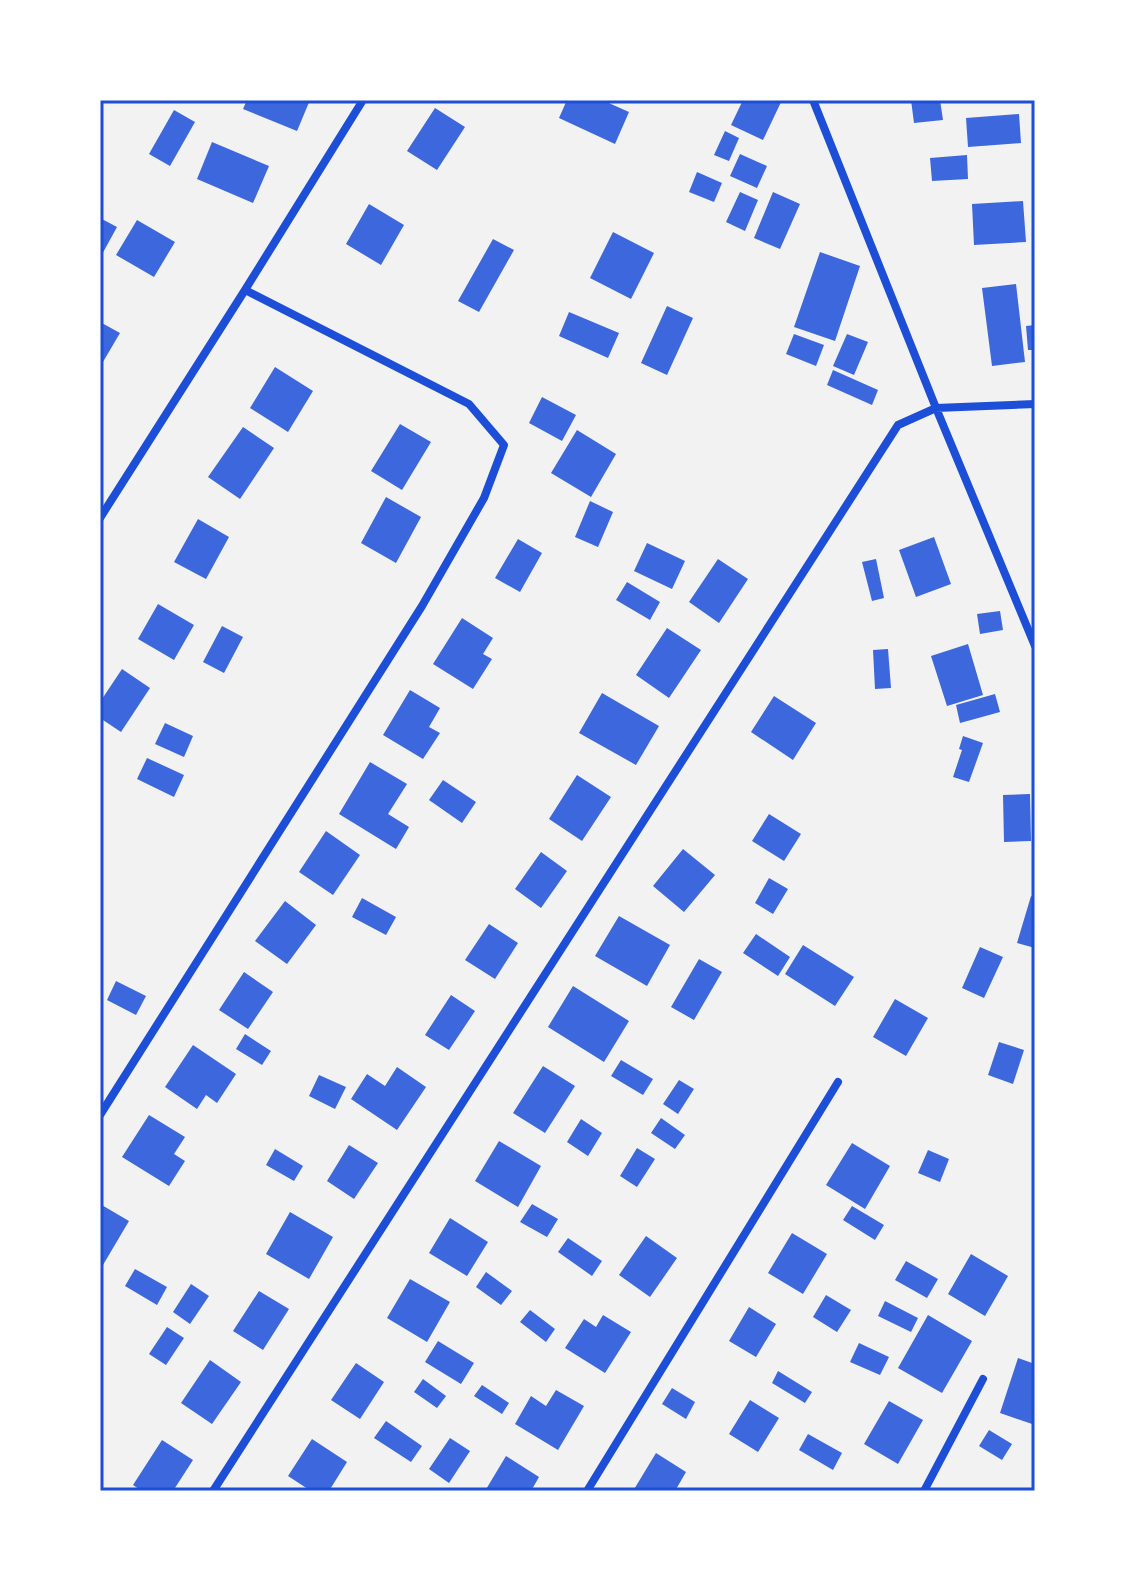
<svg xmlns="http://www.w3.org/2000/svg" width="1135" height="1591" viewBox="0 0 1135 1591" font-family="Lora,serif">
  <style>
    .building { fill: #3d67dc }
    .lines { fill: none; stroke-linecap: round; stroke-linejoin: round }
    .minor { stroke: #1d4ed8; stroke-width: 8 }
    .neatline { fill: none; stroke: #1d4ed8; stroke-width: 3 }
  </style>
  <rect width="100%" height="100%" fill="#f2f2f2"/>
  <!-- building -->
  <path class="building" d="M247 100H310L297 131 243 109Z
    M567 100H602L629 112 615 144 559 118Z
    M743 100H782L763 140 731 125Z
    M911 100H940L943 120 914 123Z
    M435 108 465 127 437 170 407 151Z
    M174 110 195 122 170 166 149 154Z
    M1019 114 1021 143 968 147 966 118Z
    M725 131 739 138 729 161 714 155Z
    M212 142 269 166 253 203 197 179Z
    M740 154 767 166 757 188 730 176Z
    M967 155 968 179 932 181 930 158Z
    M697 172 722 183 714 202 689 192Z
    M740 192 758 200 745 231 726 222Z
    M773 192 800 204 780 249 754 238Z
    M1023 201 1026 242 974 245 972 204Z
    M369 204 404 225 381 265 346 244Z
    M100 218 117 227 100 258Z
    M137 220 175 242 154 277 116 255Z
    M613 232 654 253 631 299 590 278Z
    M493 239 514 250 479 312 458 301Z
    M820 252 860 266 835 341 794 327Z
    M1016 284 1025 362 992 366 982 288Z
    M667 306 693 318 667 375 641 363Z
    M569 312 619 333 608 358 559 336Z
    M100 322 120 333 100 367Z
    M1035 325V350H1028L1026 326Z
    M794 334 824 345 816 366 786 354Z
    M847 334 868 342 854 375 833 366Z
    M275 367 313 391 288 432 250 408Z
    M833 370 878 390 872 405 827 385Z
    M542 397 576 415 562 441 529 423Z
    M400 424 431 442 402 490 371 471Z
    M243 427 274 448 240 499 208 477Z
    M577 430 616 454 591 497 551 473Z
    M386 497 421 517 396 563 361 543Z
    M590 501 613 512 598 547 575 537Z
    M198 519 229 537 206 579 174 562Z
    M934 537 951 584 916 597 899 550Z
    M518 539 542 553 520 592 495 578Z
    M647 543 685 561 672 589 634 571Z
    M718 559 748 579 719 623 689 602Z
    M876 559 884 598 872 601 862 562Z
    M627 582 660 602 650 620 616 600Z
    M158 604 194 625 174 660 138 639Z
    M1000 611 1003 630 980 634 977 614Z
    M462 618 493 638 483 654 492 659 473 689 433 664Z
    M222 626 243 637 224 673 203 662Z
    M667 628 701 650 669 698 636 675Z
    M968 644 983 695 947 706 931 656Z
    M888 649 891 688 875 689 873 650Z
    M122 669 150 688 121 732 100 718V702Z
    M410 690 440 708 429 727 440 733 423 759 383 735Z
    M602 693 659 726 636 765 579 733Z
    M995 694 1000 712 960 723 956 705Z
    M774 696 816 723 793 760 751 732Z
    M165 723 193 736 184 757 155 744Z
    M963 736 983 743 969 782 953 777 962 750 959 749Z
    M147 758 184 775 174 797 137 779Z
    M370 762 407 784 388 814 409 827 396 849 339 814Z
    M577 775 611 797 582 841 549 819Z
    M443 780 476 802 462 823 429 800Z
    M1030 794 1031 841 1004 842 1003 795Z
    M769 814 801 834 784 861 752 841Z
    M326 831 360 855 333 895 299 872Z
    M683 849 715 875 684 912 653 886Z
    M541 852 567 871 541 908 515 889Z
    M769 878 788 889 773 914 755 903Z
    M1031 896 1035 898V948L1017 943Z
    M362 898 396 917 386 935 352 917Z
    M285 901 316 925 287 964 255 941Z
    M619 916 670 945 647 986 595 956Z
    M489 924 518 943 495 979 465 960Z
    M756 934 790 957 778 976 743 953Z
    M803 945 854 977 835 1006 785 974Z
    M980 947 1003 957 984 998 962 988Z
    M699 959 722 972 694 1020 671 1007Z
    M244 972 273 992 248 1029 219 1010Z
    M116 981 146 996 136 1015 107 1000Z
    M573 986 629 1021 604 1062 548 1027Z
    M451 995 475 1011 449 1050 425 1035Z
    M895 999 928 1018 906 1056 873 1037Z
    M245 1034 271 1051 262 1065 236 1049Z
    M999 1042 1024 1050 1013 1084 988 1075Z
    M193 1045 236 1074 217 1103 206 1095 197 1109 165 1087Z
    M621 1060 653 1079 643 1095 611 1076Z
    M543 1066 575 1086 545 1133 513 1113Z
    M397 1067 426 1087 397 1130 351 1099 367 1074 385 1086Z
    M319 1075 346 1087 335 1109 309 1096Z
    M679 1080 694 1089 678 1114 663 1104Z
    M149 1115 185 1137 174 1154 185 1161 169 1186 122 1157Z
    M661 1118 685 1135 675 1149 651 1133Z
    M581 1119 602 1133 588 1156 567 1142Z
    M499 1141 541 1166 518 1207 475 1181Z
    M852 1143 890 1166 865 1209 826 1185Z
    M349 1145 378 1163 354 1199 327 1181Z
    M637 1148 655 1159 637 1187 620 1176Z
    M275 1149 303 1166 294 1181 266 1165Z
    M928 1150 949 1159 940 1182 918 1173Z
    M100 1204 129 1221 100 1270Z
    M532 1204 558 1219 547 1237 520 1222Z
    M852 1206 884 1225 875 1240 843 1220Z
    M290 1212 333 1237 309 1279 266 1254Z
    M450 1218 488 1242 467 1276 429 1253Z
    M792 1233 827 1254 803 1294 768 1273Z
    M646 1236 677 1258 650 1297 619 1275Z
    M568 1238 602 1261 592 1276 558 1252Z
    M971 1254 1008 1276 985 1316 948 1294Z
    M906 1261 938 1279 927 1298 895 1280Z
    M135 1269 167 1287 157 1305 125 1286Z
    M486 1272 512 1291 501 1305 476 1287Z
    M410 1279 450 1302 427 1342 387 1318Z
    M191 1284 209 1296 190 1324 173 1312Z
    M259 1291 289 1309 263 1350 233 1331Z
    M826 1295 851 1310 837 1332 813 1317Z
    M885 1301 918 1318 911 1332 878 1316Z
    M749 1307 776 1324 756 1357 729 1341Z
    M530 1310 555 1329 546 1342 520 1322Z
    M603 1315 631 1332 605 1373 565 1348 584 1319 596 1327Z
    M928 1315 972 1341 942 1393 898 1368Z
    M167 1327 184 1338 166 1365 149 1354Z
    M438 1341 474 1363 461 1384 425 1362Z
    M859 1343 889 1357 880 1375 850 1362Z
    M1018 1358 1035 1364V1425L1000 1413Z
    M210 1360 241 1382 212 1424 181 1403Z
    M356 1363 384 1382 360 1419 331 1400Z
    M778 1371 812 1392 805 1403 772 1383Z
    M423 1379 446 1396 437 1408 414 1392Z
    M482 1385 509 1403 502 1414 474 1396Z
    M672 1388 695 1402 686 1419 662 1404Z
    M556 1390 584 1406 558 1450 515 1424 531 1396 546 1406Z
    M750 1400 779 1418 758 1452 729 1434Z
    M889 1401 923 1420 898 1464 864 1444Z
    M386 1421 422 1446 411 1462 374 1438Z
    M989 1430 1012 1444 1002 1460 979 1446Z
    M808 1434 842 1453 833 1470 799 1450Z
    M450 1438 470 1451 449 1483 429 1469Z
    M312 1439 347 1462 329 1491H311L288 1476Z
    M162 1440 193 1460 173 1491H142L133 1485Z
    M656 1453 686 1472 675 1491H633Z
    M506 1456 539 1477 531 1491H485Z"/>
  <g class="lines">
    <!-- minor -->
    <path class="minor" d="M813 100 936 408 1035 646
      M100 518 245 290 363 100
      M100 1115 422 606 484 498 504 445 469 404 245 290
      M213 1491 898 425 936 408 1035 404
      M587 1491 838 1082
      M924 1491 983 1379"/>
  </g>
  <!-- border -->
  <rect width="1135" height="1591" fill="none" stroke="#ffffff" stroke-width="204"/>
  <rect x="102" y="102" width="931" height="1387" class="neatline"/>
</svg>
